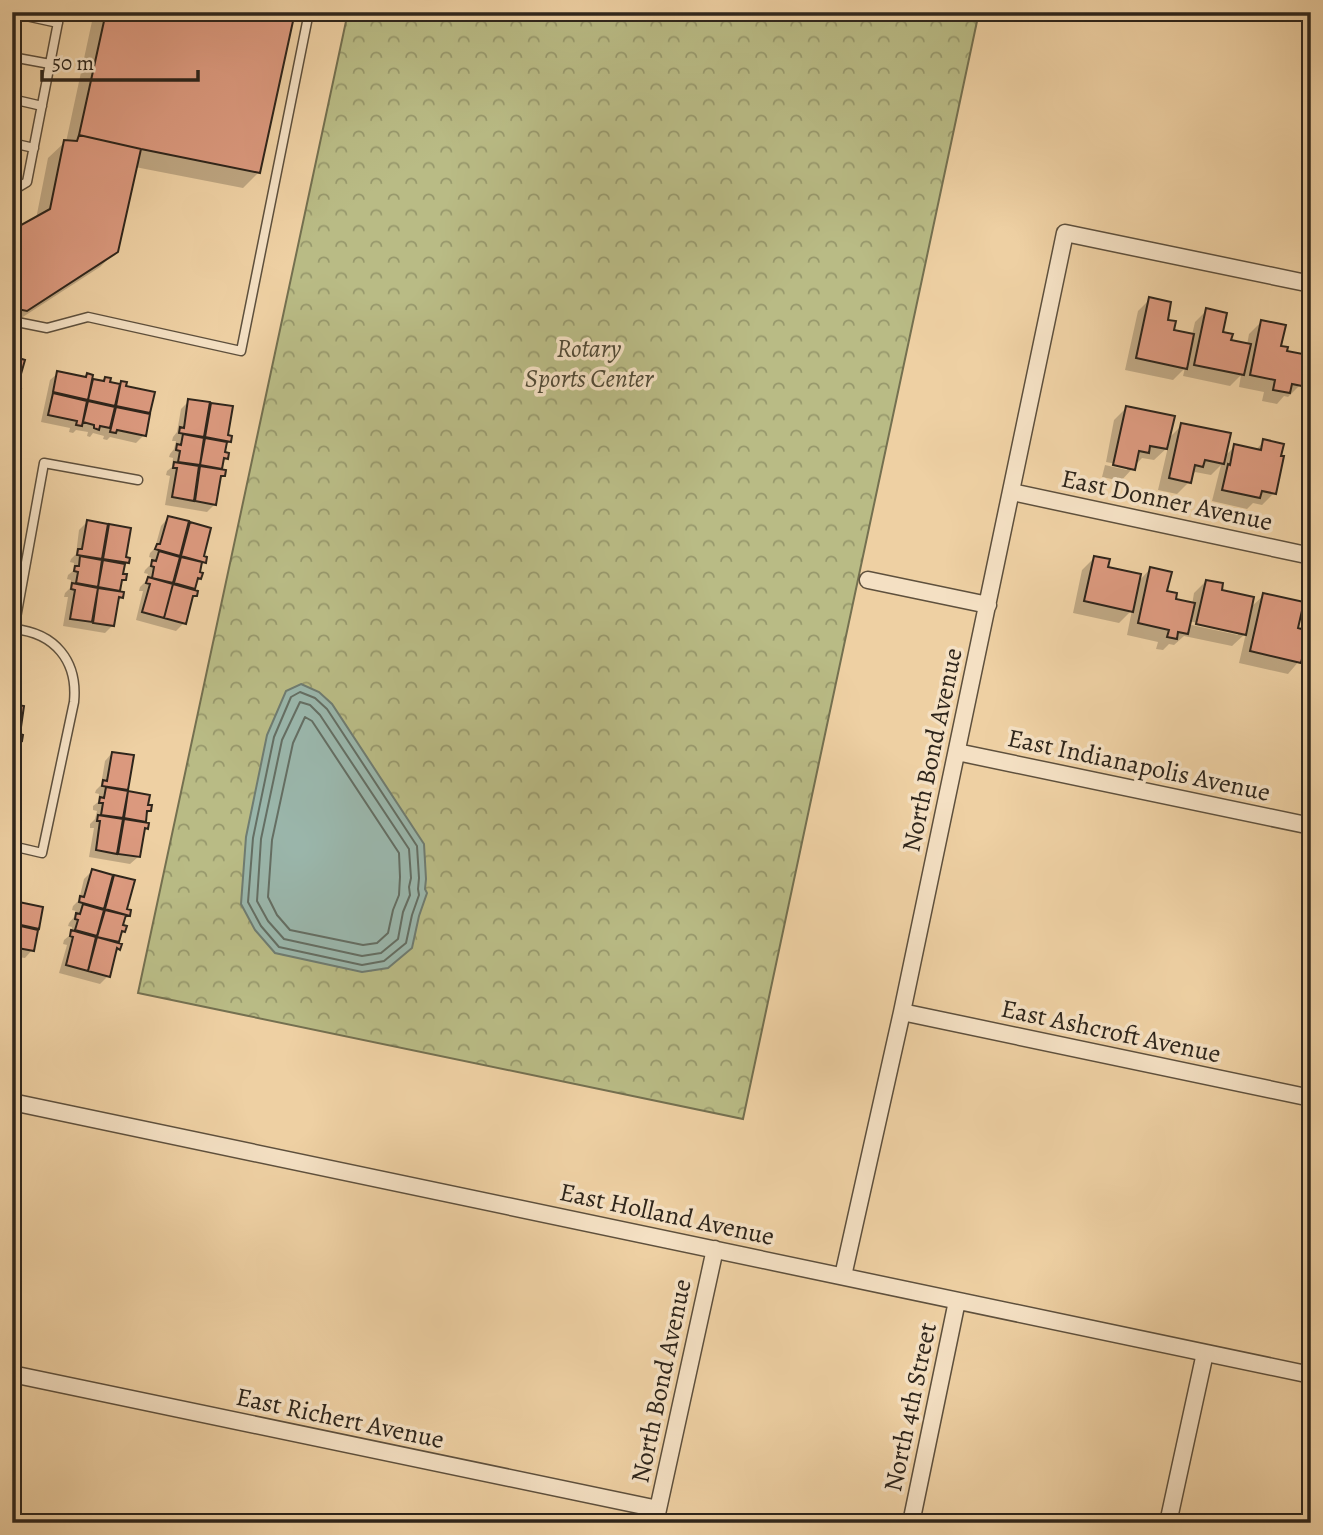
<svg xmlns="http://www.w3.org/2000/svg" width="1323" height="1535" viewBox="0 0 1323 1535" font-family="Alegreya,serif">
  <style>
    .park { fill: url(#park-crowns); stroke: #747050; stroke-width: 2 }
    .water { fill: #9ab6ab; stroke: #6f7c71; stroke-width: 2 }
    .shadow { fill: #0003; fill-rule: evenodd }
    .lines { fill: none; stroke-linecap: round; stroke-linejoin: round }
    .shore { stroke: #646e63; stroke-width: 2 }
    .building { fill: #db997e; stroke: #2e251b; stroke-width: 2 }
    .lane-casing { stroke: #5e503d; stroke-width: 11 }
    .street-casing { stroke: #5e503d; stroke-width: 19 }
    .lane { stroke: #f4e0c3; stroke-width: 8 }
    .street { stroke: #f4e0c3; stroke-width: 16 }
    .labels { text-anchor: middle; dominant-baseline: central; stroke-width: 7; stroke-linejoin: round; paint-order: stroke }
    .park-label { font-size: 26px; font-style: italic; fill: #514a36; stroke: #f4e0c3 }
    .street-label { font-size: 26px; fill: #2e251b; stroke: #f4e0c3 }
  </style>
  <defs>
    <pattern id="park-crowns" width="20" height="18" patternUnits="userSpaceOnUse" patternTransform="scale(1.75)"><rect width="20" height="18" fill="#b9bb85"/><path d="M2 6a3 3 0 1 1 6 0M12 15a3 3 0 1 1 6 0" fill="none" stroke="#97986c"/></pattern>
  </defs>
  <rect width="100%" height="100%" fill="#eed0a3"/>
  <filter id="stains"><feTurbulence type="fractalNoise" baseFrequency=".00286" numOctaves="4"/><feColorMatrix values="0 0 0 0 .2 0 0 0 0 .09 0 0 0 0 .02 0 0 0 .5 -.17"/></filter>
  <radialGradient id="worn" r=".72"><stop offset=".6" stop-color="#630" stop-opacity="0"/><stop offset="1" stop-color="#630" stop-opacity=".3"/></radialGradient>
  <!-- park -->
  <path class="park" d="M348 12H979L743 1119 138 993Z"/>
  <!-- water -->
  <path class="water" d="M301 684 319 692 332 704 424 844 426 879 425 889 427 893 419 916 412 948 388 968 362 972 275 953 255 930 241 904 246 837 267 735 286 691Z"/>
  <!-- shadow -->
  <path class="shadow" d="M94 12H293L259 172 243 188 135 167 116 251 100 267 12 324V232L36 219 48 158 65 142H66Z
    M1150 299 1172 331 1192 335 1195 322 1207 310 1221 333 1229 341 1247 345 1249 334 1261 322 1279 347 1285 352 1300 385 1288 397 1284 396 1277 404 1262 401 1264 392 1239 387 1241 375 1230 386 1183 376 1185 368 1173 380 1125 370 1138 311Z
    M1311 355V401L1301 399Z
    M58 373 84 379 87 375 90 380 102 382 105 379 108 384 118 386 122 383 124 387 153 393 144 435 136 443 110 437 107 440 103 439 104 436 93 433 90 437 87 436 88 432 76 430 73 433 69 432 70 428 41 422 50 380Z
    M189 401 231 408 226 437 229 441 224 446 223 454 226 458 221 462 220 471 223 476 219 480 215 504 207 512 165 505 170 476 166 475 167 471 172 467 173 458 169 457 170 454 174 449 176 441H172L173 437 177 432 181 409Z
    M1126 408 1168 439 1182 425 1224 457 1235 446 1255 451 1264 441 1274 493 1262 505 1253 503 1247 509 1212 501 1221 465 1211 475 1195 472 1190 477 1189 482 1177 494 1158 490 1168 447 1154 460 1142 458 1121 481 1102 477 1105 465 1127 470V466L1106 462 1114 420Z
    M168 518 209 529 202 557 204 562 199 567 200 578 194 584 192 591 195 596 190 601 184 623 176 631 136 620 143 591H139L140 587 146 581 148 574 144 573 145 570 151 564 152 558 149 557 150 553 155 548 161 526Z
    M87 522 129 529 124 558 127 562 122 567 121 575 124 579 120 584 118 593 121 597 117 602 113 625 105 633 63 626 68 597H64L65 593 70 588 71 580 67 579 68 575 73 571 74 563 70 562 71 559 76 554 79 530Z
    M1094 558 1106 568 1138 582 1150 569 1165 592 1174 601 1192 605 1194 593 1206 581 1220 592 1250 608 1264 595 1296 630 1305 632 1308 617 1311 614V663L1300 660 1288 674 1239 663 1246 633 1232 646 1184 636 1174 645 1169 644 1163 650 1156 649 1158 642 1127 635 1132 610 1119 623 1073 613 1082 570ZM1188 621 1238 631V635L1187 624Z
    M112 753 132 757 126 792 148 796 146 806 150 811 145 815 143 824 147 828 142 833 138 857 130 864 89 857 94 828H90V824L95 819 97 811 93 810V806L98 802 99 794 95 793 96 790 101 785 105 761Z
    M92 871 133 882 125 910 128 915 123 920 121 927 124 931 118 937 116 944 119 949 114 954 108 976 100 984 59 973 67 945 63 944 64 940 70 935 72 927 68 926 69 923 74 917 76 911 72 910 73 906 79 900 84 879Z
    M12 903 41 909 32 950 25 958 12 956Z"/>
  <g class="lines">
    <!-- shore -->
    <path class="shore" d="M300 692 315 698 327 709 417 846 419 878 418 889 419 895 412 915 406 943 384 961 362 965 279 947 261 926 248 902 253 838 274 737 291 697Z
      M300 702 310 705 320 715 409 849 411 878 409 887 410 895 403 912 398 939 381 953 362 956 284 939 268 921 257 901 261 839 282 740Z
      M305 717 312 721 399 853 400 877 399 895 393 910 388 933 377 943 363 945 290 930 277 915 268 897 272 840 293 743Z"/>
  </g>
  <!-- building -->
  <path class="building" d="M106 12H295L260 173 141 149 79 135Z
    M79 135 141 149 118 252 27 311 12 308V230L50 209 64 140 77 141Z
    M1149 297 1171 302 1168 320 1176 321 1174 330 1194 334 1187 369 1136 358Z
    M1206 308 1227 313 1223 332 1233 334 1231 340 1251 344 1244 375 1194 365Z
    M1261 320 1286 325 1281 346 1288 347 1287 351 1308 355 1302 386 1292 384 1290 393 1273 390 1275 380 1250 375Z
    M12 356 25 360 17 388 21 389 20 394 12 393Z
    M57 371 86 377 87 373 93 375 88 400 53 392Z
    M105 377 111 378 110 382 120 384 115 406 88 400 93 379 104 381Z
    M121 381 127 382 126 386 155 392 150 413 116 406Z
    M53 393 87 401 82 426 76 425 77 421 48 415Z
    M188 399 210 402 204 437 179 433 180 427 184 428Z
    M88 401 115 407 110 428 100 426 99 430 94 428V425L83 422Z
    M211 403 233 406 228 435 232 436 231 442 205 437Z
    M1126 406 1175 416 1167 449 1150 446 1149 453 1139 451 1135 470 1113 465Z
    M116 407 150 414 146 436 117 430 116 433 110 432Z
    M1181 423 1231 433 1224 464 1205 460 1203 467 1195 465 1191 483 1169 478Z
    M183 434 204 438 200 465 178 462 180 451 176 450 177 444 181 445Z
    M205 438 227 442 225 452 229 453 228 459 224 458 222 469 200 465Z
    M1263 439 1284 444 1281 456H1284L1276 494 1262 491 1260 498 1222 490 1228 464 1230 465 1234 444 1261 450Z
    M174 462 199 466 194 501 172 497 177 468H173Z
    M200 466 226 470 225 476H221L216 505 195 501Z
    M168 516 189 521 180 556 155 549 157 544H160Z
    M87 520 108 524 102 559 77 555 78 549H82Z
    M190 522 211 528 204 556 207 557 206 563 181 556Z
    M109 524 131 528 126 557 130 558 129 563 103 559Z
    M159 551 180 557 173 583 152 578 154 567 151 566 152 560 156 561Z
    M80 556 102 560 98 587 76 583 78 572 74 571 75 566H79Z
    M1094 556 1110 559 1108 567 1141 574 1133 612 1084 601Z
    M181 557 202 562 200 572 203 573 201 579 198 578 195 589 174 583Z
    M103 560 125 564 123 574H127L126 580H122L120 591 98 587Z
    M1150 567 1172 572 1167 591 1177 593 1176 599 1195 603 1188 634 1178 632 1177 639 1167 637 1169 630 1138 623Z
    M148 577 173 584 164 618 142 612 150 584 146 583Z
    M1206 580 1223 583 1222 590 1254 597 1246 635 1196 624Z
    M72 583 98 588 92 622 70 619 75 590 71 589Z
    M173 584 198 591 197 596H193L186 624 164 618Z
    M98 588 124 592 123 598 119 597 114 626 93 623Z
    M1263 593 1304 602 1298 628 1309 631 1301 663 1250 651Z
    M12 704 24 706 20 734 23 735 22 741 12 739Z
    M12 740 18 741 17 751 20 752 19 758 16 757 14 768H12Z
    M112 752 134 755 128 790 102 786 103 780 107 781Z
    M106 787 128 791 123 818 101 815 103 803H99L100 797 104 798Z
    M128 791 150 795 148 805H152L151 811H147L146 822 124 818Z
    M98 815 123 819 117 854 96 850 100 821H97Z
    M124 819 149 823 148 829 145 828 140 857 118 854Z
    M92 869 113 875 104 909 79 902 80 896 84 897Z
    M114 875 135 880 127 909 131 910 130 916 105 909Z
    M12 897H15L14 901 43 907 39 929 12 923Z
    M83 904 104 910 97 936 75 930 78 920 75 919 76 913 80 914Z
    M105 910 126 915 123 925 127 926 125 932 122 931 119 942 97 937Z
    M12 924 38 930 34 951 12 947Z
    M71 930 96 937 88 971 66 965 73 937 70 936Z
    M97 937 122 944 120 950 117 948 110 977 88 971Z"/>
  <g class="lines">
    <!-- lane casing -->
    <g class="lane-casing">
      <path id="lane" d="M12 13 58 23
        M12 57 50 64
        M12 99 42 106
        M12 143 34 148
        M12 191 27 182 60 12
        M12 321 47 328 88 317 241 351 309 12
        M12 629H14L44 463 138 480
        M12 846 42 853 74 702C78 661 55 633 14 629"/>
    </g>
    <!-- street casing -->
    <g class="street-casing">
      <path id="street" d="M1306 12 1311 13
        M1012 492 1311 556
        M868 580 988 605
        M957 752 1311 826
        M902 1012 1311 1098
        M12 1102 1311 1375
        M843 1276 902 1012 1065 233 1311 284
        M12 1374 658 1509
        M655 1523 715 1249
        M911 1523 957 1301
        M1168 1523 1205 1353"/>
    </g>
    <!-- lane -->
    <use href="#lane" class="lane"/>
    <!-- street -->
    <use href="#street" class="street"/>
  </g>
  <g class="labels">
    <!-- park labels -->
    <g class="park-label">
      <text x="589" y="348">Rotary<tspan x="589" dy="30">Sports Center</tspan></text>
    </g>
    <!-- street labels -->
    <g class="street-label">
      <text transform="translate(1167 500) rotate(12)">East Donner Avenue</text>
      <text transform="translate(932 750) rotate(-78)">North Bond Avenue</text>
      <text transform="translate(1139 765) rotate(12)">East Indianapolis Avenue</text>
      <text transform="translate(1111 1031) rotate(12)">East Ashcroft Avenue</text>
      <text transform="translate(667 1214) rotate(12)">East Holland Avenue</text>
      <text transform="translate(661 1381) rotate(-78)">North Bond Avenue</text>
      <text transform="translate(910 1407) rotate(-78)">North 4th Street</text>
      <text transform="translate(340 1418) rotate(12)">East Richert Avenue</text>
    </g>
  </g>
  <!-- margin -->
  <rect width="1323" height="1535" fill="none" stroke="#eed0a3" stroke-width="42"/>
  <rect x="14" y="14" width="1295" height="1507" fill="none" stroke="#2e251b" stroke-width="3.5"/>
  <rect x="21" y="21" width="1281" height="1493" fill="none" stroke="#2e251b" stroke-width="2"/>
  <!-- scale -->
  <path d="M42 70v10h156v-10" fill="none" stroke="#2e251b" stroke-width="3.5"/>
  <text x="52" y="70" font-size="21" fill="#2e251b" stroke="#f4e0c3" stroke-width="5" paint-order="stroke">50 m</text>
  <rect width="100%" height="100%" filter="url(#stains)"/>
  <rect width="100%" height="100%" fill="url(#worn)"/>
</svg>
